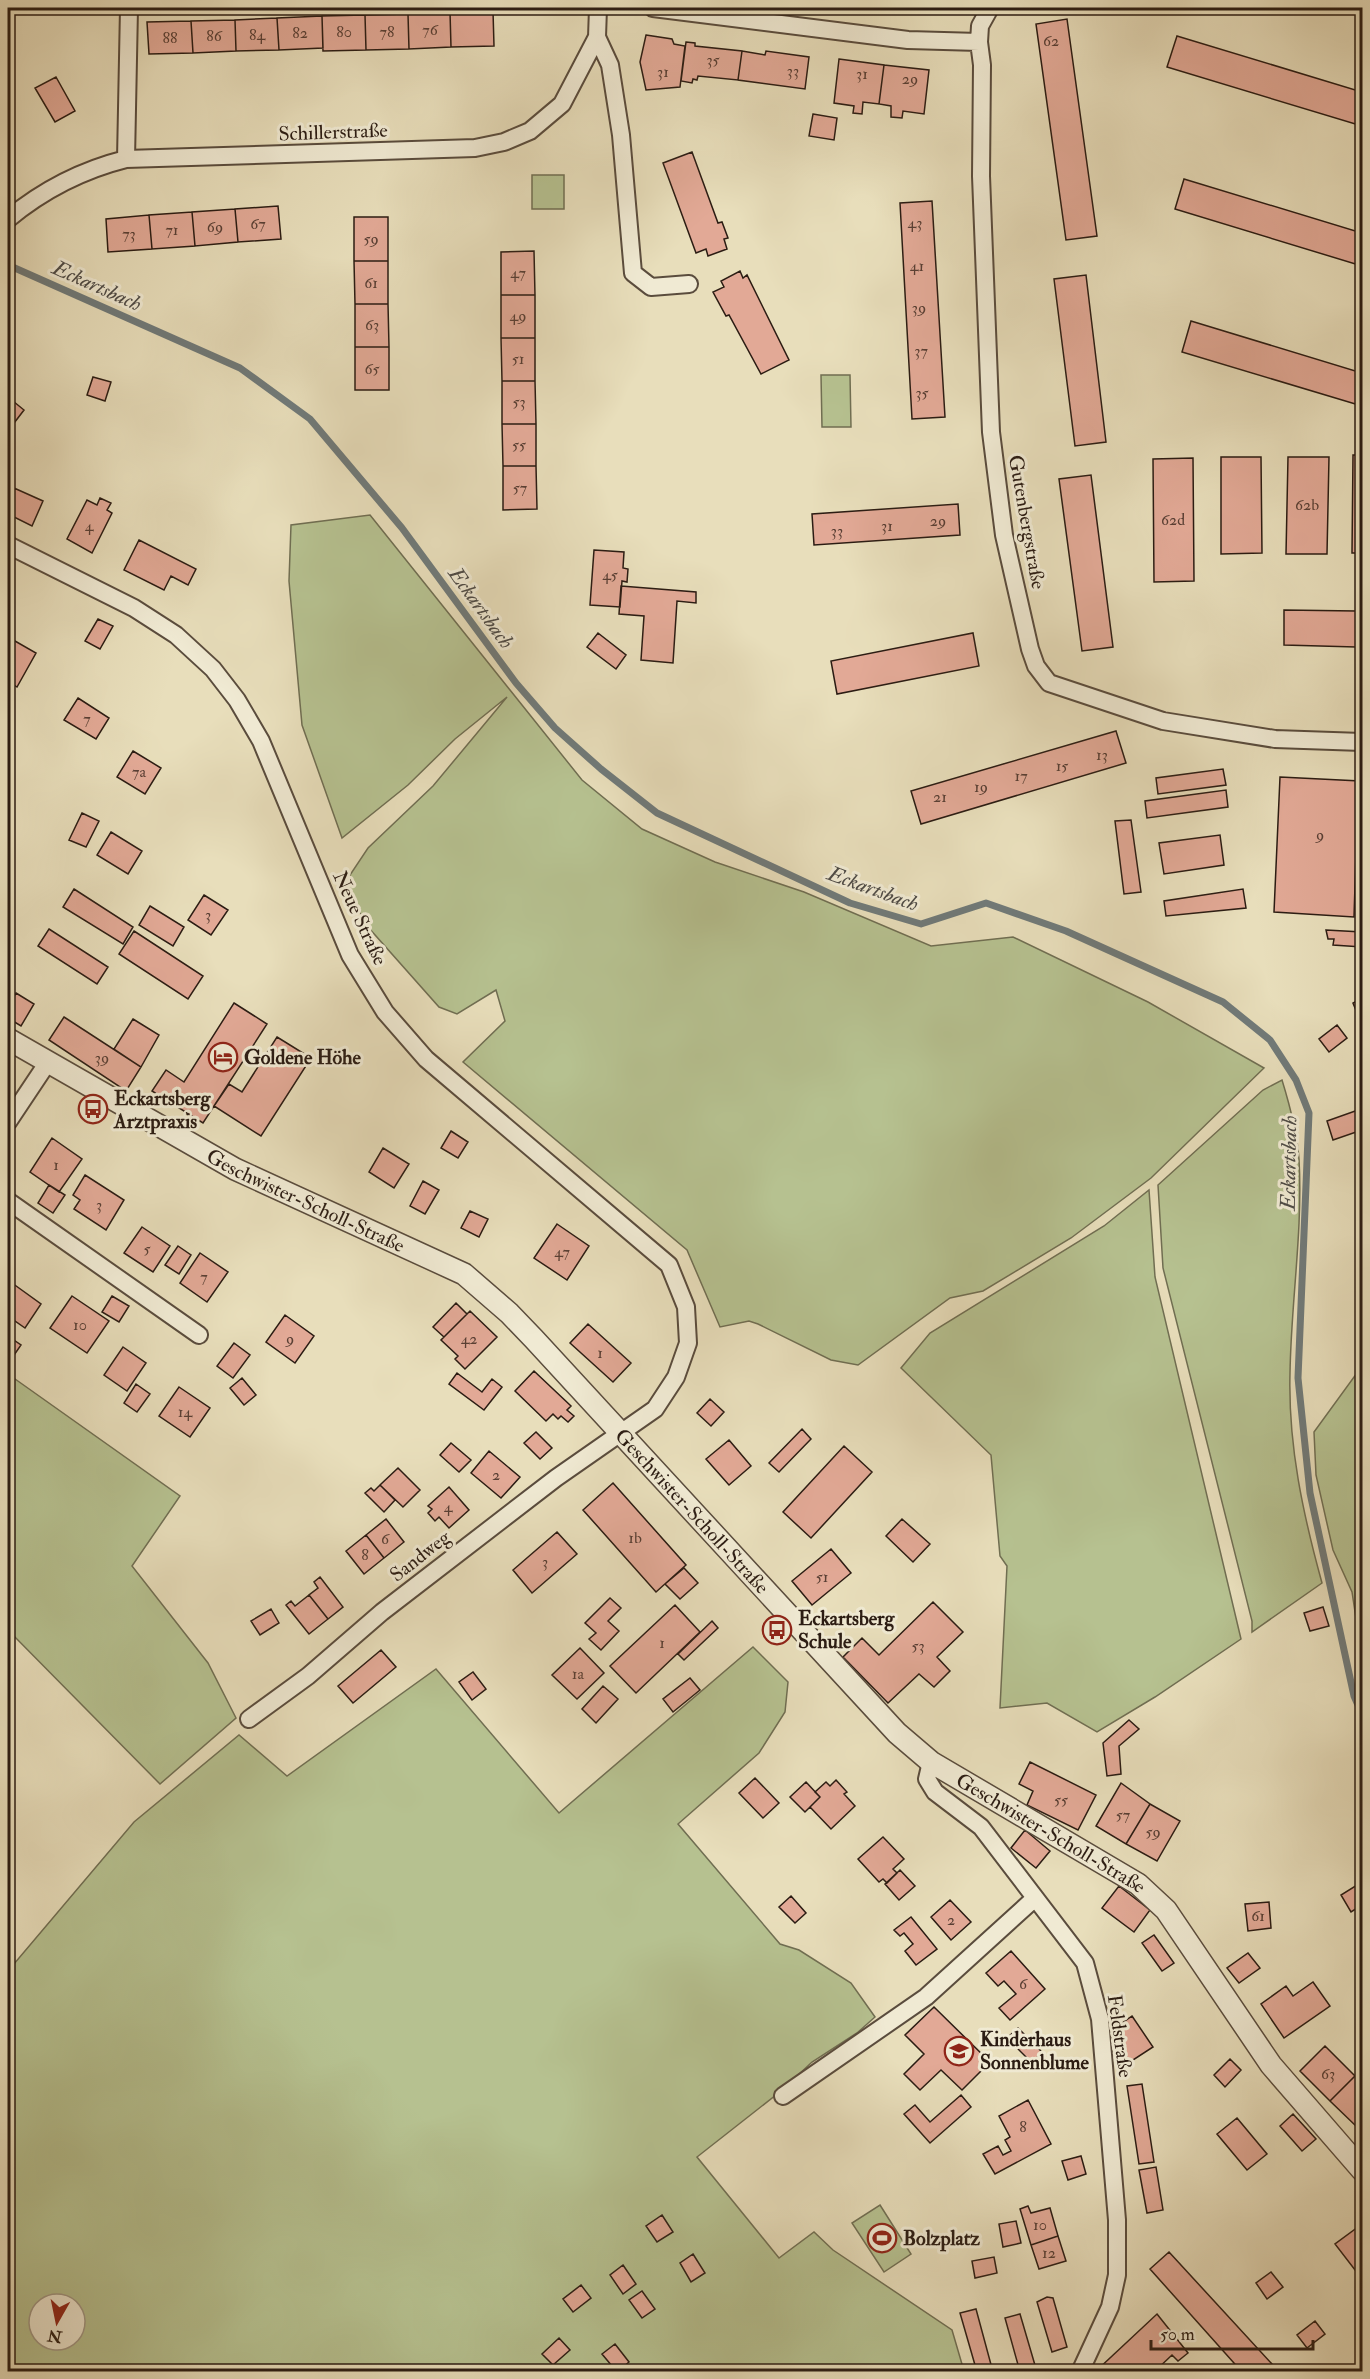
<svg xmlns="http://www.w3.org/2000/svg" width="1370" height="2379" viewBox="0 0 1370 2379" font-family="'IM FELL Double Pica',serif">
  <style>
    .green { fill: #b6c190; stroke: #706e52; stroke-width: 1.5; fill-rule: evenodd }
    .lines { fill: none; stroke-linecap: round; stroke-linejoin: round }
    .stream { stroke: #707a79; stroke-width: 7 }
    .building { fill: #e2a996; stroke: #2b1c13; stroke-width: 1.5 }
    .minor-casing { stroke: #5a4c3d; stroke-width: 20 }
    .tertiary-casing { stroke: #5a4c3d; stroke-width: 24 }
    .minor { stroke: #f0ead3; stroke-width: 16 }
    .tertiary { stroke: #f0ead3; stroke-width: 21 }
    .labels { text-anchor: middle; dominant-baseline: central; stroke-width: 6; stroke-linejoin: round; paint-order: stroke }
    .number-label { font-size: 16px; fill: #593f34 }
    .street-label { font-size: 20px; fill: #2b1c13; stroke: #f0ead3 }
    .poi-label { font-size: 20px; font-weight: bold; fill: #2b1c13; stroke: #f0ead3; text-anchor: start }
    .water-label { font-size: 21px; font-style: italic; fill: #4e4b46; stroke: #f0ead3 }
  </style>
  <rect width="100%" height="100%" fill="#e8debb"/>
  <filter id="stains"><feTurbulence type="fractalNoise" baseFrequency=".00333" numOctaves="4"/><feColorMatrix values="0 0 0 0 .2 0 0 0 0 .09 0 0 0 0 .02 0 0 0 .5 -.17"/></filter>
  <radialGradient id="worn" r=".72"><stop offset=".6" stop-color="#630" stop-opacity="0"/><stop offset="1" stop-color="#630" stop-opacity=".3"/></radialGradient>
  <!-- green -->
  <path class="green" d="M532 175H564V209H532Z
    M821 375H850L851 427H822Z
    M370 515 582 780 642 829 715 862 804 892 931 946 1013 937 1148 1002 1264 1068 1151 1178 1071 1238 983 1291 950 1298 858 1365 831 1360 758 1324 749 1321 720 1327 687 1250 463 1062 505 1021 496 990 457 1014 439 1007 368 927 344 884 368 848 433 786 507 697 455 739 408 785 342 838 302 725 289 581 291 525Z
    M1282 1080C1290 1106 1297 1132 1299 1159 1303 1231 1291 1302 1290 1373 1288 1445 1303 1514 1322 1583L1252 1632V1621L1163 1268 1158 1185 1263 1090Z
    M1149 1190 1155 1277 1241 1639 1155 1697 1097 1732 1047 1703 1000 1708 1007 1566 1000 1556 991 1455 901 1368 930 1333 1104 1226Z
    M1362 1366V1658L1352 1592 1333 1550 1316 1475 1314 1432Z
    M8 1374 180 1496 132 1566 208 1663 236 1718 160 1784 8 1630Z
    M753 1647 788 1682 785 1712 759 1753 678 1824 780 1944 799 1950 851 1983 875 2017 857 2033 812 2062 781 2091 697 2157 779 2258 814 2232 833 2250 952 2330 964 2371 8 2372V1971L134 1822 239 1735 287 1776 436 1669 559 1813ZM39 2304H75V2340H39Z
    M880 2205 911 2254 884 2272 852 2223Z"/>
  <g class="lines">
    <!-- stream -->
    <path class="stream" d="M8 265 240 368 310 419 402 528 516 683 555 728 601 769 657 813 850 903 921 924 986 903 1066 931 1223 1002 1270 1040 1296 1080 1309 1113 1298 1378 1310 1493 1354 1696 1362 1714"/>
  </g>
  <!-- building -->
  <path class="building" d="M550 8H568V14L550 12Z
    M493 11 494 46 451 47 450 12Z
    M450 12 451 47 409 49 408 14Z
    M408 14 409 49 366 50 365 15Z
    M365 15 366 50 323 51 322 16Z
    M322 16 323 48 279 50 277 18Z
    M277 18 279 50 236 51 235 20Z
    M1067 19 1097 236 1066 240 1036 24Z
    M235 20 236 51 193 53 191 21Z
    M191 21 193 53 149 54 147 22Z
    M646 35 672 39 674 44 685 46 680 87 646 90 640 62Z
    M1177 36 1362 92V126L1167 67Z
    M686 42 695 43V46L742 51 738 80 698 76 697 80 693 79 692 83 681 81Z
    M742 51 765 55 766 51 809 57 805 89 738 80Z
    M839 59 884 65 879 104 863 102 862 114 853 113 854 106 834 103Z
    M884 65 929 70 924 114 903 111 902 118 891 117V106L879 104Z
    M56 77 75 111 55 122 35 88Z
    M813 114 837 118 834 140 809 136Z
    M692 152 718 223 722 222 728 238 724 239 727 249 708 256 706 249 696 253 663 163Z
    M1184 179 1362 233V266L1175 209Z
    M932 201 945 417 912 419 900 203Z
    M278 206 281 239 238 242 235 209Z
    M235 209 238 242 195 246 192 212Z
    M192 212 195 246 152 249 149 215Z
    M149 215 152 249 108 252 106 219Z
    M354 217H388V261H354Z
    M534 251 535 295H501V252Z
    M354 261H388V304H355Z
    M740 271 743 278 747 275 789 360 761 374 729 315 726 316 713 292 724 287 721 281Z
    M1086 275 1106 442 1075 446 1054 279Z
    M501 295H535V338H501Z
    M355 304H388L389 347H355Z
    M1191 321 1362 373V406L1182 352Z
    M501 338H535V381H502Z
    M355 347H389V390H355Z
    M93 377 111 382 105 401 87 395Z
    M502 381H535L536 424H502Z
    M8 397 24 410 11 427 8 424Z
    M502 424H536V466H503Z
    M1353 455H1362V553H1352Z
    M1221 457H1261L1262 553 1221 554Z
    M1288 457H1329L1327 554H1286Z
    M1193 458 1194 581 1154 582 1153 459Z
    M503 466H536L537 509 503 510Z
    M1091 475 1113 647 1082 651 1059 479Z
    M14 488 43 501 32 526 8 514V502Z
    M100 498 111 503 107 510 112 513 92 553 67 539 87 500 97 505Z
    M958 504 960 535 814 545 812 514Z
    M139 540 196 569 188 585 171 576 164 590 124 570Z
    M594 550 624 552 623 568 628 569 627 582 622 581 620 607 590 605Z
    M621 586 696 592V603L677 601 673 663 641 660 644 616 619 614Z
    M1284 610 1356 611V647L1284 645Z
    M98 619 113 626 100 649 85 641Z
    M598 633 626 655 616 669 587 647Z
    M973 633 979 666 837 694 831 661Z
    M8 637 36 653 17 687 8 681Z
    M78 698 109 718 96 739 64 720Z
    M1116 731 1126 763 921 824 911 791Z
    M133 751 161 768 145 794 117 777Z
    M1223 769 1226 785 1158 794 1156 778Z
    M1280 777 1360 781 1358 816H1362V855L1356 854 1354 917 1274 912Z
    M1226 790 1228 807 1147 818 1145 801Z
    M82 813 99 821 86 847 69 840Z
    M1131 820 1141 892 1124 894 1115 821Z
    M111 832 142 851 128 874 97 855Z
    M1220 835 1224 865 1164 874 1159 843Z
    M74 889 133 927 123 944 63 907Z
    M1243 889 1246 908 1166 916 1164 901Z
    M204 895 228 910 211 935 188 920Z
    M150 906 184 927 173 946 139 925Z
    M49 929 108 967 97 984 38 946Z
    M1326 930 1362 932V947L1333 945 1334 939H1328Z
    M134 931 203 976 188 999 119 954Z
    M16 993 34 1004 21 1026 8 1018V1008Z
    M1362 998V1025L1353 1003Z
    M234 1003 267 1024 203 1123 152 1091 166 1070 184 1082Z
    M64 1017 141 1067 126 1091 49 1040Z
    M133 1019 159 1035 141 1067 114 1049Z
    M1337 1025 1347 1038 1329 1052 1319 1039Z
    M277 1037 311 1058 261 1136 214 1106 229 1084 242 1092Z
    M1358 1110 1362 1130 1333 1140 1327 1121Z
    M451 1131 468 1142 458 1158 441 1148Z
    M52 1138 82 1159 59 1192 30 1172Z
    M383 1148 409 1164 394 1188 369 1172Z
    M85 1175 124 1200 106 1230 74 1209 80 1200 73 1195Z
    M423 1181 439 1190 425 1214 410 1206Z
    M49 1185 65 1195 53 1213 38 1203Z
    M470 1211 488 1219 479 1237 461 1228Z
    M557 1224 589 1246 567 1280 534 1258Z
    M142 1227 170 1246 153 1272 124 1253Z
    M178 1246 191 1255 179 1274 165 1265Z
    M200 1253 228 1272 207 1302 180 1283Z
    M12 1283 41 1304 25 1328 8 1316V1284Z
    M72 1296 109 1321 87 1353 50 1328Z
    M112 1296 129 1306 119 1322 102 1312Z
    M456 1303 467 1314 444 1337 433 1327Z
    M470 1311 497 1337 465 1369 455 1359 458 1356 441 1340Z
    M285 1315 314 1336 295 1363 266 1342Z
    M588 1324 631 1363 613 1382 570 1343Z
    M8 1336 21 1345 10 1361 8 1360Z
    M234 1343 250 1355 233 1378 217 1366Z
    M123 1347 146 1363 127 1391 104 1375Z
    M534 1371 571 1406 567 1410 574 1416 568 1422 561 1416 558 1419 553 1414 546 1421 515 1391Z
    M457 1373 482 1392 492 1379 502 1387 484 1410 449 1384Z
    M242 1378 256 1395 244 1405 230 1388Z
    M136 1384 150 1394 137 1412 124 1403Z
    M179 1387 210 1408 190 1437 159 1416Z
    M710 1399 724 1412 711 1426 697 1413Z
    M802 1429 811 1439 779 1472 769 1463Z
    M536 1432 552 1448 540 1459 524 1443Z
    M729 1440 751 1466 729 1485 706 1459Z
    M451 1443 471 1460 459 1472 440 1455Z
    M844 1446 872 1472 811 1538 783 1512Z
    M489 1451 520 1477 501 1498 471 1473Z
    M398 1468 420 1490 403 1507 380 1485Z
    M613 1483 686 1565 656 1592 583 1510Z
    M380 1485 395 1500 384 1512 365 1493 371 1488 374 1491Z
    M449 1487 469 1510 449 1528 439 1517 435 1521 428 1513 432 1509 428 1506Z
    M386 1519 404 1542 384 1558 366 1535Z
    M902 1519 930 1544 913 1562 886 1536Z
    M557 1532 577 1554 532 1593 513 1570Z
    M366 1535 384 1558 364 1574 346 1551Z
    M831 1549 851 1573 812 1605 792 1581Z
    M684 1568 698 1583 680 1599 665 1584Z
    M320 1577 343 1607 328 1619 309 1595 318 1588 314 1582Z
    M309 1595 328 1619 309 1634 286 1605 291 1601 295 1606Z
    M610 1598 621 1608 608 1621 619 1631 601 1650 589 1639 596 1633 585 1623Z
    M933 1602 963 1632 937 1657 950 1671 934 1687 919 1674 888 1703 843 1657 862 1638 879 1655Z
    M675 1605 700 1632 636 1693 610 1666Z
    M1323 1607 1329 1626 1310 1631 1304 1613Z
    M271 1609 279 1623 260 1635 251 1621Z
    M712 1621 718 1628 684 1660 678 1654Z
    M580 1648 604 1673 577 1699 552 1675Z
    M381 1650 396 1667 353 1703 338 1686Z
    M473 1672 486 1689 472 1700 459 1682Z
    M690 1678 700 1690 673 1712 663 1699Z
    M603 1686 618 1699 596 1723 582 1709Z
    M1129 1720 1139 1729 1119 1746 1121 1774 1107 1776 1103 1743Z
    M1030 1762 1096 1795 1078 1830 1027 1805 1033 1791 1019 1784Z
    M755 1778 779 1803 763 1818 739 1793Z
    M836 1780 847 1792 844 1794 855 1806 831 1829 810 1807 820 1797 815 1792 826 1782 830 1786Z
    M806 1782 820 1797 805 1812 790 1797Z
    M1121 1783 1150 1804 1126 1844 1096 1826Z
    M1150 1804 1180 1821 1157 1861 1126 1844Z
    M1025 1830 1050 1851 1036 1868 1011 1848Z
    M883 1837 904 1859 893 1869 897 1873 887 1883 883 1879 879 1882 858 1859Z
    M900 1870 915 1886 899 1900 885 1884Z
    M1357 1885 1362 1893V1905L1351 1912 1341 1895Z
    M1119 1886 1150 1910 1134 1932 1102 1908Z
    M791 1896 806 1913 795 1923 779 1907Z
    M950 1900 971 1922 951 1940 931 1917Z
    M1269 1902 1271 1928 1248 1931 1245 1904Z
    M911 1917 937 1949 916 1965 905 1951 913 1944 904 1933 900 1936 894 1930Z
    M1154 1935 1174 1963 1162 1971 1142 1943Z
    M1011 1951 1045 1989 1010 2020 999 2008 1016 1994 1004 1981 998 1986 986 1973Z
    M1248 1953 1260 1968 1239 1983 1227 1968Z
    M1313 1982 1330 2006 1284 2038 1261 2004 1286 1986 1293 1996Z
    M934 2007 990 2062 962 2090 941 2070 920 2090 904 2074 924 2054 905 2035Z
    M1132 2016 1153 2047 1130 2062 1114 2039 1122 2033 1118 2026Z
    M1018 2028 1042 2052 1032 2063 1007 2038Z
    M1325 2046 1355 2076 1330 2101 1300 2071Z
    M1230 2059 1241 2070 1225 2087 1214 2075Z
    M1362 2069 1360 2081 1362 2083V2122L1357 2127 1330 2101Z
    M1142 2084 1154 2162 1139 2164 1127 2086Z
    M961 2095 971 2107 930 2143 904 2114 915 2105 930 2122Z
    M1028 2100 1051 2144 995 2174 983 2154 998 2146 1003 2155 1011 2151 1005 2140 1010 2137 999 2116Z
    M1293 2114 1316 2139 1302 2151 1280 2126Z
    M1237 2118 1267 2154 1247 2170 1217 2134Z
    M1081 2156 1086 2174 1068 2180 1062 2161Z
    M1156 2167 1163 2210 1147 2213 1139 2170Z
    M1028 2206 1031 2213 1050 2208 1058 2236 1031 2245 1020 2209Z
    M662 2215 673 2232 657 2242 646 2226Z
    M1016 2221 1021 2243 1003 2247 999 2224Z
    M1358 2227 1362 2232V2279L1335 2244Z
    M1058 2236 1066 2261 1039 2269 1031 2245Z
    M1169 2252 1272 2364 1264 2372H1242L1150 2269Z
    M693 2254 705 2273 691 2282 680 2263Z
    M994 2257 997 2273 975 2278 972 2261Z
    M623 2265 636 2284 623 2294 610 2275Z
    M1271 2272 1283 2287 1267 2299 1256 2283Z
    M581 2285 591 2298 573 2312 563 2299Z
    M642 2291 655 2309 642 2318 629 2300Z
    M1053 2298 1067 2347 1052 2352 1037 2302 1047 2297Z
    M976 2309 993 2372H977L960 2313Z
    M1020 2314 1037 2372H1020L1005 2318Z
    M1157 2314 1188 2353 1178 2361 1172 2355 1154 2372H1095Z
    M1315 2321 1325 2334 1307 2348 1297 2335Z
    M559 2338 570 2350 553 2365 542 2354Z
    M615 2344 629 2362 617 2372 602 2354Z"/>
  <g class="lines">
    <!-- minor casing -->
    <g class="minor-casing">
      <path id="minor" d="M653 8 908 40 979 42 980 26 990 8
        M597 37 610 65 621 135 633 273 651 287 689 284
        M979 42 982 65 981 176 991 432 1004 535 1030 649 1036 666 1049 683 1163 721 1275 739 1362 742
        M126 159 129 8
        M8 219C43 190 82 170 126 159L475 148 504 142 530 131 562 104 597 37 598 8
        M8 545 134 608 176 635 213 669 237 700 261 741 350 955 385 1012 426 1059 669 1265 686 1307 688 1343 676 1377 655 1409 556 1478 382 1612 308 1676 249 1719
        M8 1122 48 1062
        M8 1201 199 1335
        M931 1762 927 1779 935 1792 981 1827 1085 1963 1100 2019 1117 2220V2275L1110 2307 1080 2372
        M783 2096 926 1997 1035 1898"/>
    </g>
    <!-- tertiary casing -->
    <g class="tertiary-casing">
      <g id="tertiary">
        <path id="s1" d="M8 1039 235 1169 464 1274 509 1313 534 1339 897 1733 931 1762 1138 1884 1166 1910 1271 2065 1362 2170"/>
      </g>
    </g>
    <!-- minor -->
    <use href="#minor" class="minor"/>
    <!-- tertiary -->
    <use href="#tertiary" class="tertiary"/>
  </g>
  <!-- icons -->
  <defs>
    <g id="hotel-ring" transform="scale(1.5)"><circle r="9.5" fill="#f0ead3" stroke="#8f2418" stroke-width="1.5"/><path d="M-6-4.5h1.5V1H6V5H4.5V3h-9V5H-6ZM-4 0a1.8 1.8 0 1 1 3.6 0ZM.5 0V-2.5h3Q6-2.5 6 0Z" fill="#8f2418"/></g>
    <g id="bus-ring" transform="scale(1.5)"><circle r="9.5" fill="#f0ead3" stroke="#8f2418" stroke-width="1.5"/><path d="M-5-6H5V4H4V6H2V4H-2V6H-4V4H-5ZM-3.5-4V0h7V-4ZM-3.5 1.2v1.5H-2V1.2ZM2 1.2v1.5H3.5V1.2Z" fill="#8f2418"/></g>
    <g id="school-ring" transform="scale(1.5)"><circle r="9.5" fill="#f0ead3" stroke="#8f2418" stroke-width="1.5"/><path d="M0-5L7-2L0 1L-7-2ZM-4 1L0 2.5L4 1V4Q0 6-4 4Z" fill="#8f2418"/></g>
    <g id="stadium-ring" transform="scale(1.5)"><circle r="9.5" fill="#f0ead3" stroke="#8f2418" stroke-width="1.5"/><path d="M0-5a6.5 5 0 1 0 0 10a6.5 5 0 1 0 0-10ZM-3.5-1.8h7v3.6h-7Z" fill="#8f2418"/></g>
  </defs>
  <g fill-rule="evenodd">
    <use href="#hotel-ring" x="223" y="1057"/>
    <use href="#bus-ring" x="93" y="1109"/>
    <use href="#bus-ring" x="777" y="1630"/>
    <use href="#school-ring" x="959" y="2051"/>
    <use href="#stadium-ring" x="882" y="2238"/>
  </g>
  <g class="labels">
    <!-- number labels -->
    <g class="number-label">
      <text x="430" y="30">76</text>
      <text x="344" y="32">80</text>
      <text x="387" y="32">78</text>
      <text x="300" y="33">82</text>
      <text x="257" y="35">84</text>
      <text x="214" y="36">86</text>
      <text x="170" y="38">88</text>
      <text x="1051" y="41">62</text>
      <text x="713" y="60">35</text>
      <text x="793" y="71">33</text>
      <text x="663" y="72">31</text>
      <text x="862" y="74">31</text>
      <text x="910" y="79">29</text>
      <text x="915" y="223">43</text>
      <text x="258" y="224">67</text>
      <text x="215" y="227">69</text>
      <text x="172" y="230">71</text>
      <text x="129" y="234">73</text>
      <text x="371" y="239">59</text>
      <text x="917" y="266">41</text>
      <text x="518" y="273">47</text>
      <text x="371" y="283">61</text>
      <text x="919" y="308">39</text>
      <text x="518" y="316">49</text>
      <text x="372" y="325">63</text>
      <text x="921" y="351">37</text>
      <text x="518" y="359">51</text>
      <text x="372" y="369">65</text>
      <text x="922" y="393">35</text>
      <text x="519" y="402">53</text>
      <text x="519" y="445">55</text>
      <text x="520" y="488">57</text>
      <text x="1307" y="505">62b</text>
      <text x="1173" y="520">62d</text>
      <text x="938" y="521">29</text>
      <text x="89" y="526">4</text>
      <text x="887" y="526">31</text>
      <text x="837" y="531">33</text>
      <text x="610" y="575">45</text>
      <text x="87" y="719">7</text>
      <text x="1102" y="755">13</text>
      <text x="1062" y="766">15</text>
      <text x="139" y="772">7a</text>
      <text x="1021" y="776">17</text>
      <text x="981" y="787">19</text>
      <text x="940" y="797">21</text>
      <text x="1320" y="835">9</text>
      <text x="208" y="915">3</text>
      <text x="102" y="1058">39</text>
      <text x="56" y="1165">1</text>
      <text x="99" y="1205">3</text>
      <text x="147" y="1249">5</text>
      <text x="562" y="1252">47</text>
      <text x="204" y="1277">7</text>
      <text x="80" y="1325">10</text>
      <text x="290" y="1339">9</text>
      <text x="469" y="1339">42</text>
      <text x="600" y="1353">1</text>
      <text x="185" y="1412">14</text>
      <text x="496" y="1475">2</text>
      <text x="448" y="1507">4</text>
      <text x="635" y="1538">1b</text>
      <text x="385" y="1539">6</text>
      <text x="365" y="1555">8</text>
      <text x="545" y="1562">3</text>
      <text x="822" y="1577">51</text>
      <text x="662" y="1643">1</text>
      <text x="918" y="1646">53</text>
      <text x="578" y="1674">1a</text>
      <text x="1061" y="1800">55</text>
      <text x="1123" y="1815">57</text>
      <text x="1153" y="1832">59</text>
      <text x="1258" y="1916">61</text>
      <text x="951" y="1920">2</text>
      <text x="1023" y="1984">6</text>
      <text x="1328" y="2074">63</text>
      <text x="1023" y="2127">8</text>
      <text x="1040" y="2225">10</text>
      <text x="1049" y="2253">12</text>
    </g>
    <!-- street labels -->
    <g class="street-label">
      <text transform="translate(333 132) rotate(-2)">Schillerstraße</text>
      <text transform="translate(1027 522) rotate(80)">Gutenbergstraße</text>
      <text transform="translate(360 918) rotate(65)">Neue Straße</text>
      <text stroke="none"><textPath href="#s1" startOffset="339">Geschwister-Scholl-Straße</textPath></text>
      <text stroke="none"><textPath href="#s1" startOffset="843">Geschwister-Scholl-Straße</textPath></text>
      <text transform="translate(420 1556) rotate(-38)">Sandweg</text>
      <text stroke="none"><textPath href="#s1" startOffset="1329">Geschwister-Scholl-Straße</textPath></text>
      <text transform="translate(1120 2036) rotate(82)">Feldstraße</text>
    </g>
    <!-- poi labels -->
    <g class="poi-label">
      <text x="244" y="1057">Goldene Höhe</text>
      <text x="114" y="1098">Eckartsberg<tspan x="114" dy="23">Arztpraxis</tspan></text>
      <text x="798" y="1618">Eckartsberg<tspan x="798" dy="23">Schule</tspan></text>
      <text x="980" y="2039">Kinderhaus<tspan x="980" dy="23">Sonnenblume</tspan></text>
      <text x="903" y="2238">Bolzplatz</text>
    </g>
    <!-- water labels -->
    <g class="water-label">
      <text transform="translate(97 286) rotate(24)">Eckartsbach</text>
      <text transform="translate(481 608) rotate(54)">Eckartsbach</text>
      <text transform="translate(873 889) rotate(20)">Eckartsbach</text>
      <text transform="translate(1289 1163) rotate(-89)">Eckartsbach</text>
    </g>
  </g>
  <!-- margin -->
  <rect width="1370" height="2379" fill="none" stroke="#e8debb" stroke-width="30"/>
  <rect x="9" y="9" width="1352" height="2361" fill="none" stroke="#2b1c13" stroke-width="3"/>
  <rect x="15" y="15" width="1340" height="2349" fill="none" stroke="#2b1c13" stroke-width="1.5"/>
  <!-- north arrow -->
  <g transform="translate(57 2322) rotate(189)"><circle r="28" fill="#f0ead3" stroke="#a19886" stroke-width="1.5"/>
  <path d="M0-4.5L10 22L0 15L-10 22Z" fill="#8f2418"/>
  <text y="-9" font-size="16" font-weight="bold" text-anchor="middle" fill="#2b1c13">N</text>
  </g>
  <!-- scale -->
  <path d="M1151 2340v9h162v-9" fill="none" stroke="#2b1c13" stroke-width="3"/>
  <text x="1160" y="2340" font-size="18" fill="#2b1c13" stroke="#f0ead3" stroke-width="4.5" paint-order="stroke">50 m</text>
  <rect width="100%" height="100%" filter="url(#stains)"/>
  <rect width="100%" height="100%" fill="url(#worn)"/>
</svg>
